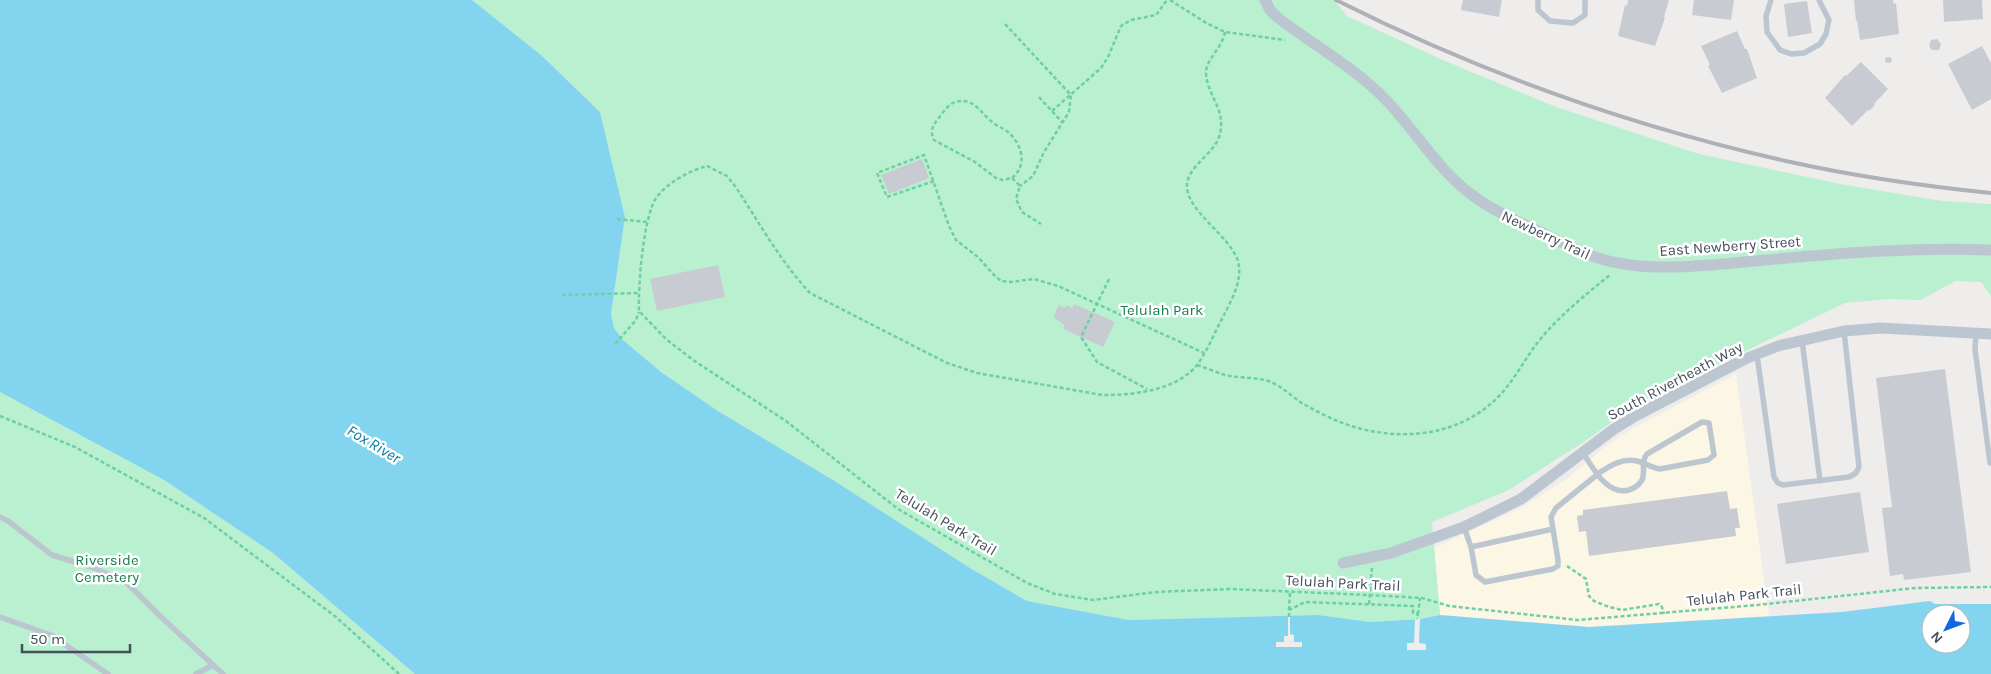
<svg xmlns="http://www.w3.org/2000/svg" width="1991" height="674" viewBox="0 0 1991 674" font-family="Karla,sans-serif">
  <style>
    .commercial { fill: #fcf6e4 }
    .green { fill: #b8f0d0 }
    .water { fill: #83d4ef; fill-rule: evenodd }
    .pier { fill: #efecec }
    .building { fill: #c9cbd2 }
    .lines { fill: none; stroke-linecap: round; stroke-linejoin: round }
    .path { stroke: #6fcfa3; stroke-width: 2.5; stroke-dasharray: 4 2.5; stroke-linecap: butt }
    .service { stroke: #bcc6d0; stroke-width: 5.5 }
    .minor { stroke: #bcc6d0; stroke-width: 11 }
    .rail { stroke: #aeb1b7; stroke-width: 4 }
    .labels { text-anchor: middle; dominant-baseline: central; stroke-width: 5; stroke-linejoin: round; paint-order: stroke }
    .street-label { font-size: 15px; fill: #444f5a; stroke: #fff }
    .park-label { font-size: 15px; fill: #137e4d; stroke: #fff }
    .water-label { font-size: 16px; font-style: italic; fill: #087ca3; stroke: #fff }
  </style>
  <rect width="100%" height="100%" fill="#efecec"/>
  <!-- commercial -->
  <path class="commercial" d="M1736 374 1769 616 1589 627 1440 615 1434 548 1521 508 1568 478 1606 446 1635 427Z"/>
  <!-- green -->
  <path class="green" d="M472 0H1334L1347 16 1445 61 1556 107 1699 154 1840 184 1942 201 1991 204V296L1981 282 1955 281 1921 300 1888 299 1845 303 1656 394 1620 416 1588 439 1509 490 1432 522 1440 615 1420 619 1370 622 1318 615 1129 620 1027 601 970 568 833 480 718 411 661 372 623 340 614 328 611 314 625 217 600 112 541 55Z
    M0 392 164 480 273 553 415 674H0Z"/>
  <!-- water -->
  <path class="water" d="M0 0H472L541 55 600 112 625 217 611 314 614 328 623 340 661 372 718 411 833 480 970 568 1027 601 1129 620 1318 615 1370 622 1420 619 1440 615 1589 627 1842 612 1930 601 1935 604H1991V674H415L273 553 164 480 0 392ZM1931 614H1961V644H1931Z"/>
  <!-- pier -->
  <path class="pier" d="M1288 617H1290V634L1294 635V642H1302V647H1276V642H1284V636H1288Z
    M1415 619H1420L1419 643 1426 644V650H1407V643H1414Z"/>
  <!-- building -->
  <path class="building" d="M1463 0H1502L1499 17 1461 10Z
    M1628 0H1669L1664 17 1665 18 1655 46 1618 36 1625 5 1627 6Z
    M1694 0H1734L1731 20 1692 15Z
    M1854 0H1893L1894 4 1896 3 1899 34 1860 40 1857 20 1856 21Z
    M1943 0H1982L1983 19 1944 22Z
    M1807 1 1812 33 1788 37 1784 4Z
    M1737 31 1745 49H1747L1757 78 1722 93 1708 66 1710 65 1701 46Z
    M1937 39 1941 44 1939 50H1932L1929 46 1931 40Z
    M1982 46 1991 63V99L1972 110 1948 64Z
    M1891 57 1892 62 1886 63 1885 58Z
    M1861 62 1888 89 1874 104 1875 105 1869 111 1868 110 1852 126 1825 98 1845 75 1846 76Z
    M922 159 929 178 889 194 881 175Z
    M718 265 725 297 657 311 650 279Z
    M1074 304 1115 322 1103 347 1063 329 1065 325 1053 317 1059 305 1065 308 1066 305 1072 308Z
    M1945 369 1971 572 1904 580 1903 574 1890 576 1882 508 1892 507 1876 378Z
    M1727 491 1730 509 1737 508 1740 528H1735L1736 536 1589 556 1586 531 1579 532 1577 516 1583 515V510Z
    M1860 492 1869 552 1786 564 1777 504Z"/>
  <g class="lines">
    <!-- path -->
    <path class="path" d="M1170 0 1208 24 1225 32 1285 40
      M1005 24 1071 95 1069 112 1044 152 1033 176 1020 186
      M1225 32C1222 48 1206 60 1206 72 1206 95 1228 110 1219 137 1213 155 1186 167 1187 187 1188 212 1230 236 1238 261 1243 280 1232 299 1224 315 1215 331 1208 350 1197 365 1176 391 1133 395 1102 395L977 373 947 363 810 293C780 261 759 222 735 186L727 176 707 166C689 171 668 182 656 198 643 219 638 286 639 311L666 339 693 360 786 421 898 509 1027 583 1055 594 1093 600 1156 592 1230 589 1369 595 1422 598 1449 606 1578 620 1757 605 1915 588 1991 587
      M1039 97 1062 122
      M1052 111 1101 68 1108 57 1121 26 1131 20 1156 15 1167 0
      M1012 178C1028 165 1022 144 1008 132 1003 128 997 126 992 122 982 114 975 100 961 101 950 101 944 111 938 119 932 126 930 132 934 140L975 162 996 178 1002 180 1012 178 1020 186 1016 199 1022 212 1041 224
      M934 181 887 197 877 173 924 155 949 226 956 240 978 257 993 274 1001 281 1011 282 1034 279 1058 286 1204 353
      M617 219 647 222
      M1109 279 1081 337 1097 362 1147 389
      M562 295 638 293
      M615 344 636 320 639 312
      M1197 365C1206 368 1216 372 1225 375 1241 379 1258 376 1273 383 1284 388 1292 397 1302 403 1312 409 1324 415 1335 420 1389 443 1456 440 1498 397 1514 381 1524 360 1538 342 1559 316 1585 295 1610 275
      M0 416 75 447 204 518 336 617 399 674
      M1567 566 1586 579 1589 596 1594 601 1609 607 1622 610 1659 604 1662 607 1664 614
      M1369 604 1372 568
      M1289 610 1290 592
      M1418 614 1420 598
      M1289 617V610L1305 602 1413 606V613L1418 614 1417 619"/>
    <!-- service -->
    <path class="service" d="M1538 0V10L1550 21 1573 23 1585 15V0
      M1771 0 1766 16 1767 32 1780 50 1791 54 1804 53 1820 44 1826 34 1829 20 1819 0
      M1976 333 1975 349 1990 463
      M1802 340 1820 481
      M1757 355 1774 477 1778 483 1783 485 1849 477 1856 473 1859 467 1844 331
      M0 517 8 521 52 555 94 568 126 582 160 616 223 674
      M1464 527 1471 547 1476 575 1485 582 1553 569 1558 566V560L1551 517 1556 508 1598 474 1599 473C1611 465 1623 458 1637 461 1645 463 1652 468 1660 469L1708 460 1714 455 1709 423 1702 422 1647 454C1640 462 1646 472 1642 480 1639 485 1635 488 1629 490 1607 496 1593 468 1583 453
      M1471 547 1553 529
      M0 617 51 635 108 674
      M196 674 213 665"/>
    <!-- minor -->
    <path class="minor" d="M1265 0 1270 10 1277 17C1313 45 1354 67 1386 100 1415 130 1438 170 1472 195 1495 212 1521 223 1546 235 1569 246 1593 259 1618 263 1666 272 1717 264 1766 260 1841 253 1916 247 1991 250
      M1343 563 1391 553 1464 527 1521 499 1614 429 1637 415 1745 359 1778 346 1844 331 1881 328 1991 334"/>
    <!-- rail -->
    <path class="rail" d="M1336 0C1479 72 1630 126 1786 161 1853 176 1922 186 1991 193"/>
  </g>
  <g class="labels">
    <!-- street labels -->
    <g class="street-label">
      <text transform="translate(1546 235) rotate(25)">Newberry Trail</text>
      <text transform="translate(1730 246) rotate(-4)">East Newberry Street</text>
      <text transform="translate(1675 381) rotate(-28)">South Riverheath Way</text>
      <text transform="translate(946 522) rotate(31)">Telulah Park Trail</text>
      <text transform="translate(1343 583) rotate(3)">Telulah Park Trail</text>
      <text transform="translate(1744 595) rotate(-6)">Telulah Park Trail</text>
    </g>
    <!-- park labels -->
    <g class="park-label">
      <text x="1162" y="310">Telulah Park</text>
      <text x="107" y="560">Riverside<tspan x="107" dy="17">Cemetery</tspan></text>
    </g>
    <!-- water labels -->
    <g class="water-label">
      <text transform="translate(374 444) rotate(31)">Fox River</text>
    </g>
  </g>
  <!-- north arrow -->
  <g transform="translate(1946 629) rotate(228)"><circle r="24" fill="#ffffff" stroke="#b4b9bd"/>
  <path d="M0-4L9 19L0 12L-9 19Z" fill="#1265e3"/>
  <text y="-8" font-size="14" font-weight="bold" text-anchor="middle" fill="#444f5a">N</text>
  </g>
  <!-- scale -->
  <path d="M22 644v8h108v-8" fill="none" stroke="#444f5a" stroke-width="2.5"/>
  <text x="30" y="644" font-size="15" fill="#444f5a" stroke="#ffffff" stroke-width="4" paint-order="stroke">50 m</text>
</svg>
